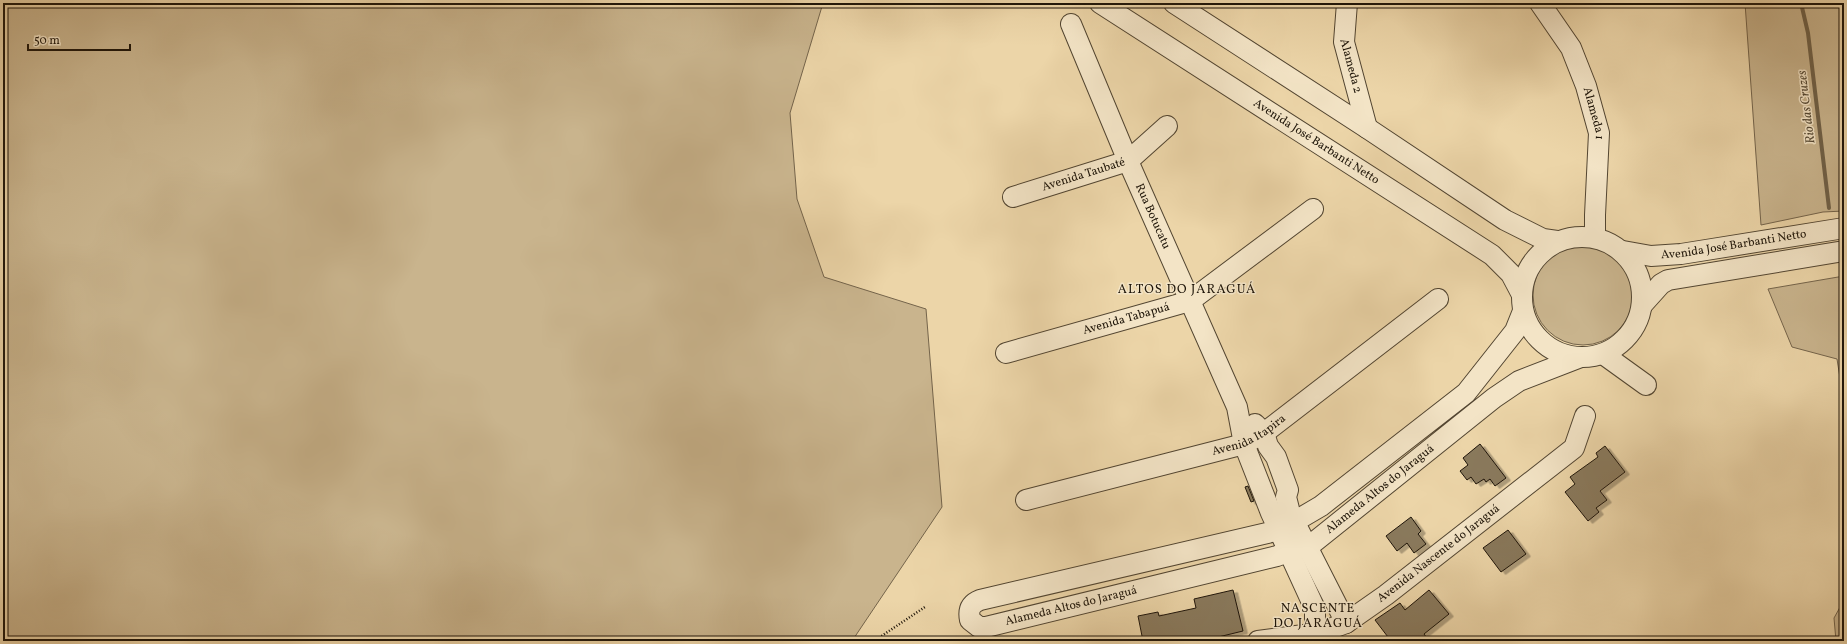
<svg xmlns="http://www.w3.org/2000/svg" width="1847" height="644" viewBox="0 0 1847 644" font-family="Vollkorn,serif">
  <style>
    .green { fill: #c9b48d; stroke: #74644b }
    .lines { fill: none; stroke-linecap: round; stroke-linejoin: round }
    .stream { stroke: #706148; stroke-width: 4 }
    .building { fill: #89795c; stroke: #1e1509; filter: url(#shadow) }
    .minor-casing { stroke: #524531; stroke-width: 22 }
    .path { stroke: #1e1509; stroke-width: 2.5; stroke-dasharray: 1 2; stroke-linecap: butt }
    .minor { stroke: #f3e4c6; stroke-width: 20 }
    .labels { text-anchor: middle; dominant-baseline: central; stroke-width: 3; stroke-linejoin: round; paint-order: stroke }
    .street-label { font-size: 12px; fill: #1e1509; stroke: #f3e4c6 }
    .water-label { font-size: 13px; font-style: italic; fill: #544833; stroke: #f3e4c6 }
    .neighbourhood-label { font-size: 13px; letter-spacing: 1px; fill: #1e1509; stroke: #f3e4c6 }
  </style>
  <defs>
    <filter id="shadow"><feDropShadow dx="4.5" dy="2.5" stdDeviation="0" flood-color="#0004"/></filter>
  </defs>
  <rect width="100%" height="100%" fill="#ecd5a8"/>
  <filter id="stains"><feTurbulence type="fractalNoise" baseFrequency=".005" numOctaves="4"/><feColorMatrix values="0 0 0 0 .2 0 0 0 0 .09 0 0 0 0 .02 0 0 0 .5 -.17"/></filter>
  <radialGradient id="worn" r=".72"><stop offset=".6" stop-color="#630" stop-opacity="0"/><stop offset="1" stop-color="#630" stop-opacity=".3"/></radialGradient>
  <!-- green -->
  <path class="green" d="M3 3H823L790 113 797 199 824 277 926 309 942 507 852 641H3Z
    M1745 3H1844V211L1823 212 1761 225Z
    M1533 295a50 50 0 1 1 100 0a50 50 0 1 1-100 0Z
    M1844 276V403L1837 359 1792 347 1768 289Z
    M1844 600V641H1836L1834 618Z"/>
  <g class="lines">
    <!-- stream -->
    <path class="stream" d="M1801 3 1808 33 1829 208"/>
  </g>
  <!-- building -->
  <path class="building" d="M1480 444 1506 478 1495 486 1490 479 1486 482 1484 479 1476 484 1471 477 1467 480 1460 471 1468 465 1463 458Z
    M1605 446 1625 472 1600 491 1607 500 1596 508 1599 512 1588 521 1565 492 1575 484 1570 477 1598 457 1596 453Z
    M1248 486 1254 501 1251 502 1245 487Z
    M1411 517 1421 531 1418 534 1426 544 1414 553 1407 543 1397 551 1386 536Z
    M1508 530 1526 554 1501 572 1483 548Z
    M1233 590 1243 631 1210 639 1211 641H1143L1138 616 1158 612 1159 616 1196 608 1194 599Z
    M1429 590 1449 614 1424 634 1429 641H1391L1375 620 1400 603 1405 610Z"/>
  <g class="lines">
    <!-- minor casing -->
    <g class="minor-casing">
      <g id="minor">
        <path id="s1" d="M1100 3 1492 255 1511 274 1521 293"/>
        <path d="M1174 3 1367 128 1505 220 1543 239 1557 241"/>
        <path id="s2" d="M1347 3 1344 42 1367 128"/>
        <path id="s3" d="M1540 3 1571 48 1586 86 1599 133 1595 215V237"/>
        <path id="s4" d="M1071 24 1128 161 1237 407 1244 444 1271 513 1315 609V619L1319 633"/>
        <path id="s5" d="M1013 197 1128 161 1167 126"/>
        <circle cx="1582" cy="297" r="60"/>
        <path id="s6" d="M1623 251 1651 256 1681 254 1844 228"/>
        <path d="M1643 304 1661 284 1668 280 1844 251"/>
        <path id="s7" d="M1523 311 1515 331 1466 393 1321 506 1280 530 980 600C970 604 968 610 970 620L979 627H986L1277 556 1313 543 1494 398 1519 381 1581 357"/>
        <path id="s8" d="M1006 353 1190 301 1313 209"/>
        <path d="M1603 354 1646 385"/>
        <path d="M1255 424 1264 433 1268 446 1276 457 1288 490 1286 497 1290 513 1346 623"/>
        <path id="s9" d="M1026 500 1244 444 1264 433 1438 299"/>
        <path id="s10" d="M1258 641 1319 633 1346 623 1386 595 1574 448 1585 416"/>
      </g>
    </g>
    <!-- path -->
    <path class="path" d="M874 641 925 607"/>
    <!-- minor -->
    <use href="#minor" class="minor"/>
  </g>
  <g class="labels">
    <!-- street labels -->
    <g class="street-label">
      <text stroke="none"><textPath href="#s2" startOffset="64">Alameda 2</textPath></text>
      <text stroke="none"><textPath href="#s3" startOffset="124">Alameda 1</textPath></text>
      <text stroke="none"><textPath href="#s1" startOffset="257">Avenida José Barbanti Netto</textPath></text>
      <text stroke="none"><textPath href="#s5" startOffset="74">Avenida Taubaté</textPath></text>
      <text stroke="none"><textPath href="#s4" startOffset="209">Rua Botucatu</textPath></text>
      <text stroke="none"><textPath href="#s6" startOffset="112">Avenida José Barbanti Netto</textPath></text>
      <text stroke="none"><textPath href="#s8" startOffset="125">Avenida Tabapuá</textPath></text>
      <text stroke="none"><textPath href="#s9" startOffset="233">Avenida Itapira</textPath></text>
      <text stroke="none"><textPath href="#s7" startOffset="1107">Alameda Altos do Jaraguá</textPath></text>
      <text stroke="none"><textPath href="#s10" startOffset="206">Avenida Nascente do Jaraguá</textPath></text>
      <text stroke="none"><textPath href="#s7" startOffset="771">Alameda Altos do Jaraguá</textPath></text>
    </g>
    <!-- water labels -->
    <g class="water-label">
      <text transform="translate(1807 107) rotate(-97)">Rio das Cruzes</text>
    </g>
    <!-- neighbourhood labels -->
    <g class="neighbourhood-label">
      <text x="1187" y="290">ALTOS DO JARAGUÁ</text>
      <text x="1318" y="609">NASCENTE<tspan x="1318" dy="15">DO JARAGUÁ</tspan></text>
    </g>
  </g>
  <!-- margin -->
  <rect width="1847" height="644" fill="none" stroke="#ecd5a8" stroke-width="16"/>
  <rect x="4" y="4" width="1839" height="636" fill="none" stroke="#1e1509" stroke-width="2"/>
  <rect x="8" y="8" width="1831" height="628" fill="none" stroke="#1e1509"/>
  <!-- scale -->
  <path d="M28 44v6h102v-6" fill="none" stroke="#1e1509" stroke-width="2"/>
  <text x="34" y="44" font-size="12" fill="#1e1509" stroke="#f3e4c6" stroke-width="3" paint-order="stroke">50 m</text>
  <rect width="100%" height="100%" filter="url(#stains)"/>
  <rect width="100%" height="100%" fill="url(#worn)"/>
</svg>
